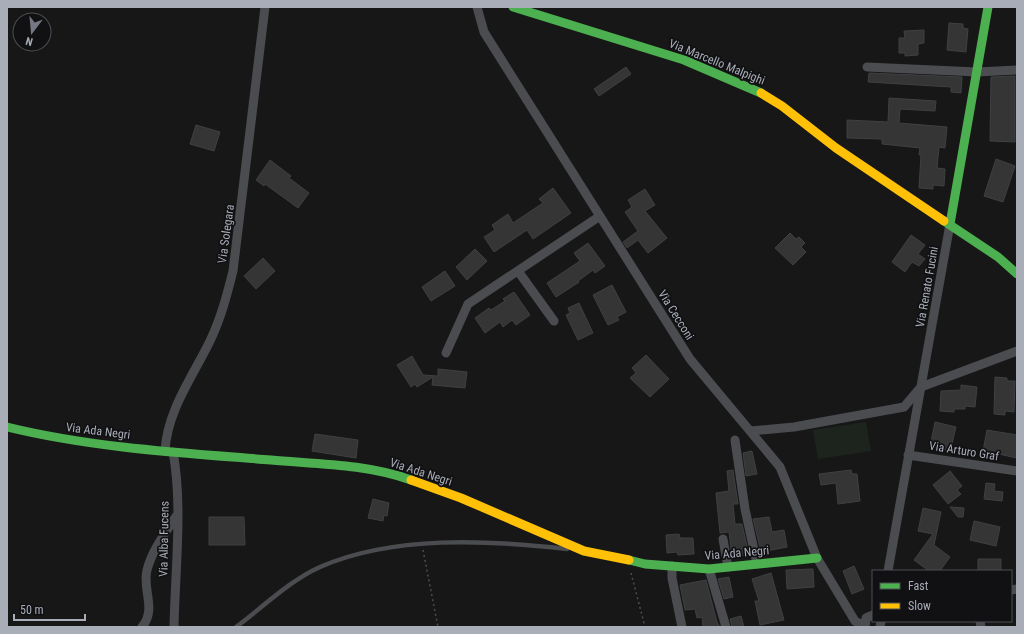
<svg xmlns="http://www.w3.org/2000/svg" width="1024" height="634" viewBox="0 0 1024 634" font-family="'Roboto Condensed',sans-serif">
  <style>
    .green { fill: #1d241e }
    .building { fill: #353536; stroke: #3f4043 }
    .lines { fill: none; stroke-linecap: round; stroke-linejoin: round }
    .path { stroke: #4d4e52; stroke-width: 1.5; stroke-dasharray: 2 3; stroke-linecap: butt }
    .lane { stroke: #4b4c50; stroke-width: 4.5 }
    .street { stroke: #4b4c50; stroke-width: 9 }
    .fast { stroke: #4caf50; stroke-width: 9 }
    .slow { stroke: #ffc107; stroke-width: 9 }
    .labels { text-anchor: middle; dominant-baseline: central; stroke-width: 3.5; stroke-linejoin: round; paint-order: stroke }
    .street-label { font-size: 12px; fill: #a8adb8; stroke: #111113 }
  </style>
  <rect width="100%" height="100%" fill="#171717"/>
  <!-- green -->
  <path class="green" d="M866 422 871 451 818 459 813 430Z"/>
  <!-- building -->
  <path class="building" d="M949 23 963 24V28L968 29 966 52 947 50Z
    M924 30V43L918 44V55L905 56V53H899V38H905L904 31Z
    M626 67 631 74 599 96 594 89Z
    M869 73 962 77 961 93 951 92V87L868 82Z
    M1015 76V142L990 141 991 77Z
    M889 98 936 101 935 111 900 109 899 123 947 127 945 148 939 147 937 168 945 169 944 186 933 185V189L919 188 921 155H919L920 148 882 144V139L847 138V120L888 122Z
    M196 125 220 132 214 151 190 144Z
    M996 159 1015 166 1003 202 984 196Z
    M270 160 291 176 289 178 309 193 298 208 265 184 264 186 256 180Z
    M553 188 571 213 533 239 527 230 494 252 484 237 495 230 492 225 508 214 513 223 543 203 539 199Z
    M645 189 655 205 645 211 667 238 648 253 638 240 627 248 623 242 638 231 625 212 632 207 628 200Z
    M790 233 796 239 799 237 805 243 801 247 806 252 793 265 775 248Z
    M911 235 925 245 918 254 925 259 919 266 912 262 905 272 892 262Z
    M588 243 605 266 595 273 593 270 578 281 579 282 556 297 547 283 580 261 574 253Z
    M475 249 487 261 467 280 456 267Z
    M263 258 275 271 256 289 244 276Z
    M445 271 455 286 431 301 422 287Z
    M612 285 626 312 617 317 619 320 608 325 593 295Z
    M514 292 530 315 516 325 512 320 503 327 500 322 485 333 475 318 489 308 491 310 505 301 503 299Z
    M579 303 593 333 578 340 566 315 570 313 568 308Z
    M646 355 669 379 650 397 630 378 636 373 632 368Z
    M412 356 423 375 438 376V369L467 372 465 388 432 385 433 377 417 387 415 384 411 387 397 365Z
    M995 377 1007 378V381H1015L1014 412 1005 411V415L994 414Z
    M961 385 977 387 975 407 965 406V409H954V412L940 411 941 391 961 390Z
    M935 422 956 427 950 452 930 447Z
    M987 430 1017 435V458L994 453 993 458 982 456Z
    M315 434 358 440 356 458 312 451Z
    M752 451 757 474 746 476 743 453Z
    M733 470 738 504H733L735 524H742L749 555 732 557 729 532 720 533 716 493 729 491 727 471Z
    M851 470 852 474H857L860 501 838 504 836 483 821 485 819 474Z
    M950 471 962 486 957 490 961 494 948 504 933 485Z
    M986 483 995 484 994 491 1003 492 1002 501 984 499Z
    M373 499 389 503 387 516 384 515 383 521 368 518Z
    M950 507 964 508 963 517H958Z
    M923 508 941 512 934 545 950 557 940 571H929L914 560 933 534 918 531Z
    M209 517H244L245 545H209Z
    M769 517 772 532 784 530 787 547 761 552 753 519Z
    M974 521 1000 527 996 546 970 540Z
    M679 534 680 538H693L694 554 678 555 677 552 667 553 666 535Z
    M978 559H1001V571H978Z
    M854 566 864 589 852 594 843 571Z
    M813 569 814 587 787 589 786 570Z
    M771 573 784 620 760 625 755 601H759L752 579Z
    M729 577 733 597 724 599 718 579Z
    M706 580 717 622 720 627 703 626 702 617 697 618 695 609 685 610 680 585Z
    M741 616 744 627H732L730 619Z"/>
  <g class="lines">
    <!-- path -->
    <path class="path" d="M423 550 438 627
      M631 573 645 627"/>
    <!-- lane -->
    <path class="lane" d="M236 627C263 607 289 581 320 567 393 535 489 540 567 549"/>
    <!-- street -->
    <path class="street" d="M477 7 484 32 690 359 780 467 817 558 855 621 864 626
      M867 67 977 72 1017 70
      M518 271 554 321
      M446 353 468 304 600 216
      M750 431 794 427 904 407 921 387 1017 351
      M735 440 745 509 757 564
      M165 451C167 411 193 376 210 341 221 318 227 295 233 271L265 7
      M173 452C183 505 175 573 174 627
      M908 455 1017 471
      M723 539 728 567
      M672 566V578L682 627
      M709 569 726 627
      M888 571 950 224
      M1011 590 1017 589
      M980 621 981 627
      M142 627C157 609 142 590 147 570 152 550 166 532 177 515
      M865 627 866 618 873 615
      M880 627 881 621"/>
    <!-- fast -->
    <path class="fast" d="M513 7 684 60 761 93
      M944 221 998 257 1017 274
      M950 224 988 7
      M7 427C93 448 183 453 271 460 317 464 367 464 411 480
      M629 560 645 564 709 569 817 558"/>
    <!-- slow -->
    <path class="slow" d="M761 93 782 106 836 148 944 221
      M411 480 461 498 584 551 629 560"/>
  </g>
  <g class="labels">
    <!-- street labels -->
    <g class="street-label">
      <text transform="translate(717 62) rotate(22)">Via Marcello Malpighi</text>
      <text transform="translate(226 234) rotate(-82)">Via Solegara</text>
      <text transform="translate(927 287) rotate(-80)">Via Renato Fucini</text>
      <text transform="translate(676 315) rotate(58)">Via Cecconi</text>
      <text transform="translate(98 431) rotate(7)">Via Ada Negri</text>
      <text transform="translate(964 451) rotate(9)">Via Arturo Graf</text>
      <text transform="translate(421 472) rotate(18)">Via Ada Negri</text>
      <text transform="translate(164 539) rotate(-89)">Via Alba Fucens</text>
      <text transform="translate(737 553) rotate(-5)">Via Ada Negri</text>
    </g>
  </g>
  <!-- border -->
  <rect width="1024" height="634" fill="none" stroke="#a8adb8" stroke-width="16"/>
  <!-- legend -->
  <rect x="872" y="570" width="140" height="52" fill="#111113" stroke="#4d4f55"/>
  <rect x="880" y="583" width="20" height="6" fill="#4caf50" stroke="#4d4f55"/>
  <text x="908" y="590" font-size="12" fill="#a8adb8">Fast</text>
  <rect x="880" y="603" width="20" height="6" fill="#ffc107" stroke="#4d4f55"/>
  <text x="908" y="610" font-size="12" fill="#a8adb8">Slow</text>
  <!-- north arrow -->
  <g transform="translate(32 32) rotate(196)"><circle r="19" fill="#111113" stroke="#4d4f55"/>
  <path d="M0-3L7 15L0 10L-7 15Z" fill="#757880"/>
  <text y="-6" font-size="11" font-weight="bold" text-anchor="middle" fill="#a8adb8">N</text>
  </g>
  <!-- scale -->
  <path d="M14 614v6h71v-6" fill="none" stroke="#a8adb8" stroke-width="2"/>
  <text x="20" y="614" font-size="12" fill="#a8adb8" stroke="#111113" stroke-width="3" paint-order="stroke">50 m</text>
</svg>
